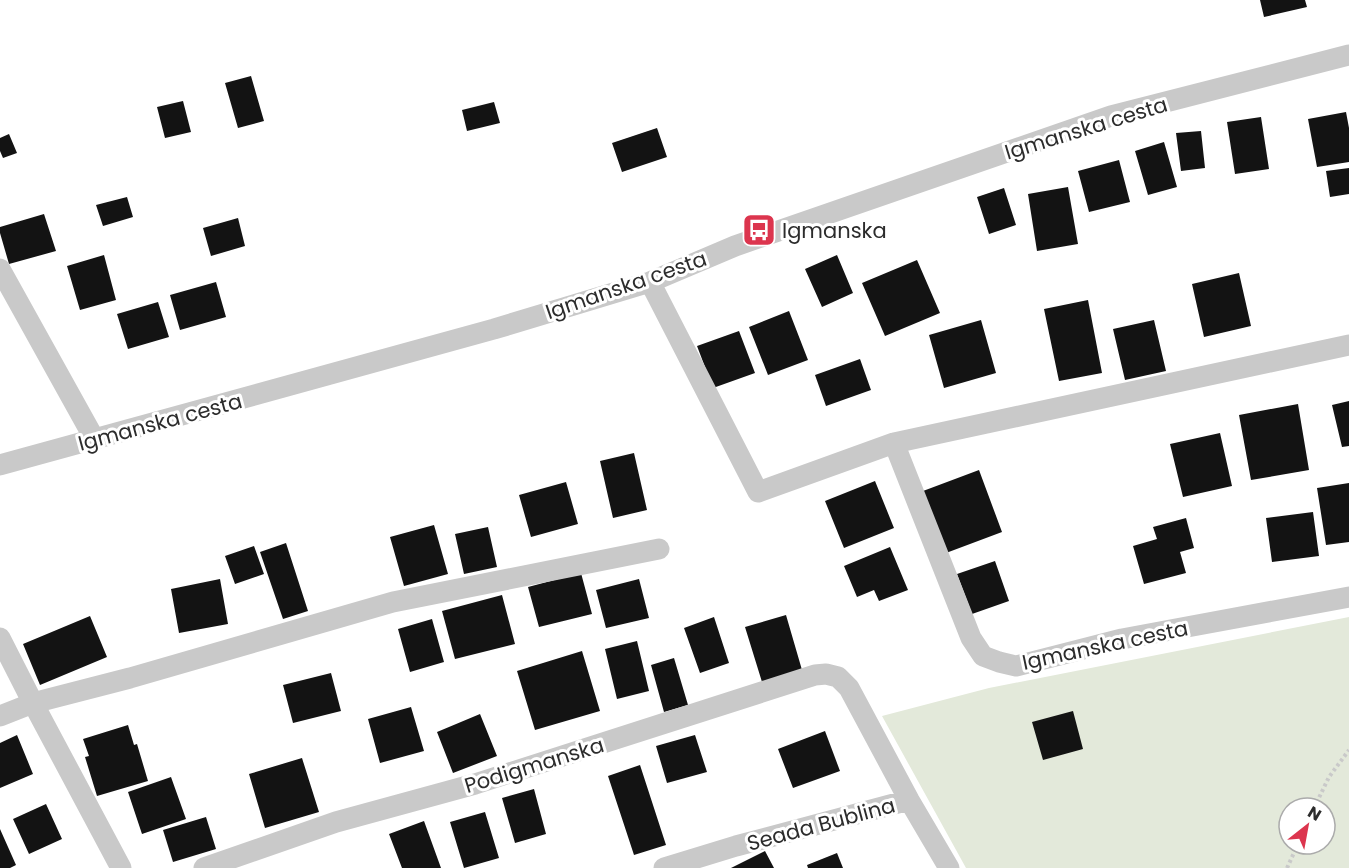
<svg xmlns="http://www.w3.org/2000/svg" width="1349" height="868" viewBox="0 0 1349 868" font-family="Poppins,sans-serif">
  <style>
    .grass { fill: #e3e9da; fill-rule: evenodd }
    .building { fill: #131313 }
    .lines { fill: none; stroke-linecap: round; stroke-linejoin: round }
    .path { stroke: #c9c9c9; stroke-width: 4; stroke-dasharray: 3 3; stroke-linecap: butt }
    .minor { stroke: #c9c9c9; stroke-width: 21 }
    .labels { text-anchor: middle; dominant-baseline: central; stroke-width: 6; stroke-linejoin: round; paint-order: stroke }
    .street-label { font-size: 21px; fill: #2c2c2c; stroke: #fff }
    .poi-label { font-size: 21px; fill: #2c2c2c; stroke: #fff; text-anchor: start }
  </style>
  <rect width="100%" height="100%" fill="#fff"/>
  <!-- grass -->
  <path class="grass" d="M1349 617V868H966L882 716 989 688ZM1289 808H1325V844H1289Z"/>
  <!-- building -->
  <path class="building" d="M1260 0H1305L1307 7 1264 17Z
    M251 76 264 121 238 128 225 83Z
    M183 101 191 132 165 138 157 107Z
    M494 102 500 123 467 131 462 110Z
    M1346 112 1349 128V162L1317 167 1308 119Z
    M1261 117 1269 169 1235 174 1227 122Z
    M657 128 667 157 622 172 612 143Z
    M1201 131 1205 168 1181 171 1176 133Z
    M9 134 17 153 3 158 0 151V138Z
    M1164 142 1177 187 1148 195 1135 151Z
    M1119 160 1130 202 1089 212 1078 171Z
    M1349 168V194L1330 197 1326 171Z
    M1068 187 1078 244 1037 251 1028 194Z
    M1004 188 1016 225 989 234 977 197Z
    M127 197 133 217 103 226 96 205Z
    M44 214 56 251 9 264 0 233V227Z
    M238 218 245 246 211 256 203 228Z
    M104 255 116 300 80 310 67 266Z
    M837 255 853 293 822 307 805 269Z
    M917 260 940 313 885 336 862 283Z
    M1239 273 1251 326 1204 337 1192 284Z
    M216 282 226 317 180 330 170 295Z
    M1088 300 1102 373 1059 381 1044 309Z
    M158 302 169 337 128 349 117 314Z
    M789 311 808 360 768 375 749 327Z
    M981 320 996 373 944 388 929 335Z
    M1154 320 1166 371 1125 380 1113 329Z
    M739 331 755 373 713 388 697 346Z
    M860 359 871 390 826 406 815 375Z
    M1349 401V446L1342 447 1332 405Z
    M1298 404 1309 470 1251 480 1239 415Z
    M1220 433 1232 486 1183 497 1170 444Z
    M634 453 647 510 613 518 600 461Z
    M979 470 1002 532 946 553 923 491Z
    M875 481 894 528 844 548 825 501Z
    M566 482 578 524 531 537 519 495Z
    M1349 483V542L1326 545 1317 488Z
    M1313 512 1319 556 1272 562 1266 518Z
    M1186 518 1194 548 1180 552 1186 573 1144 584 1133 546 1157 539 1153 527Z
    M434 525 448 574 404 586 390 537Z
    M488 527 497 567 464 574 455 534Z
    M286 543 308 611 283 619 260 552Z
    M254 546 264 574 235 584 225 556Z
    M890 547 908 590 879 601 874 590 857 597 844 566Z
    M995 561 1009 601 972 614 957 574Z
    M581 573 592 614 539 627 528 587Z
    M220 579 228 624 179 633 171 589Z
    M639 579 649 618 606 628 596 590Z
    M502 595 515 644 455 659 442 611Z
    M786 615 802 670 762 682 745 627Z
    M90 616 107 657 40 685 23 644Z
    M714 617 729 663 700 673 684 628Z
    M432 619 444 662 410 672 398 629Z
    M637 641 649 691 617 699 605 649Z
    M582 651 600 711 535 730 517 671Z
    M674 658 688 705 664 712 651 665Z
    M331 673 341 711 293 723 283 685Z
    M411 707 424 751 380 763 368 719Z
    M1073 711 1083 749 1043 760 1032 722Z
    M480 714 497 756 453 773 437 732Z
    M128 725 134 745 137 744 148 781 97 796 85 757 89 756 83 739Z
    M825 731 840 771 793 788 778 749Z
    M17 735 33 774 0 788V743Z
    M695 735 707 772 667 783 656 746Z
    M302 758 319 812 265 828 249 774Z
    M640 765 666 845 634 855 608 776Z
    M171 777 186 819 142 834 128 792Z
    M534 789 546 834 515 843 502 798Z
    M46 804 62 839 29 854 13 819Z
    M485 812 499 858 464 868 450 822Z
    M206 817 216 849 173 862 163 830Z
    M424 821 441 868H402L389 834Z
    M0 829 16 865 10 868H0Z
    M765 851 774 868H731Z
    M837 853 843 868H808L807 865Z"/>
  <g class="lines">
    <!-- path -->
    <path class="path" d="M1314 808 1329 777 1349 750
      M1287 868 1298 844"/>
    <!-- minor -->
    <path class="minor" d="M0 269 95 440
      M650 282 758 492 894 443 1349 345
      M894 443 971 638 983 656 999 662 1016 666 1122 639 1349 597
      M0 465 494 329 650 282 735 246 1111 116 1349 55
      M0 638 33 703 121 868
      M0 716 33 703 130 678 393 602 659 549
      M204 868 336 822 475 784 815 675 826 674 838 677 849 688 909 800 949 868
      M664 868 736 846 909 800"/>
  </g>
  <!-- icons -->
  <defs>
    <g id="bus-square" transform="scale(1.725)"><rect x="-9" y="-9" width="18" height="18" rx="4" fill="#dc354e" stroke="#fff"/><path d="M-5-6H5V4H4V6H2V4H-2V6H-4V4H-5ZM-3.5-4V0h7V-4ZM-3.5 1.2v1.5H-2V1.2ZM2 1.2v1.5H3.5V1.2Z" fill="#fff"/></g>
  </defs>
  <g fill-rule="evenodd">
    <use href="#bus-square" x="759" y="230"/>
  </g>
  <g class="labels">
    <!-- street labels -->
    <g class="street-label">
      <text transform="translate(1086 128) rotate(-17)">Igmanska cesta</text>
      <text transform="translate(626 285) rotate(-19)">Igmanska cesta</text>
      <text transform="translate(160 422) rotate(-15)">Igmanska cesta</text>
      <text transform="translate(1105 645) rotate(-12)">Igmanska cesta</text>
      <text transform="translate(534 765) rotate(-17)">Podigmanska</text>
      <text transform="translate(821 824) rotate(-15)">Seada Bublina</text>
    </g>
    <!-- poi labels -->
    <g class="poi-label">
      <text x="782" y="230">Igmanska</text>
    </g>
  </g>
  <!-- north arrow -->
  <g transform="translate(1307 826) rotate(31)"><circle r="28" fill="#ffffff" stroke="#ababab" stroke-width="1.5"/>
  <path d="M0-4.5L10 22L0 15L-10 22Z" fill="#dc354e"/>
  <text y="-9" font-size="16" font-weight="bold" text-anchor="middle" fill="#2c2c2c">N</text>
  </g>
</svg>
